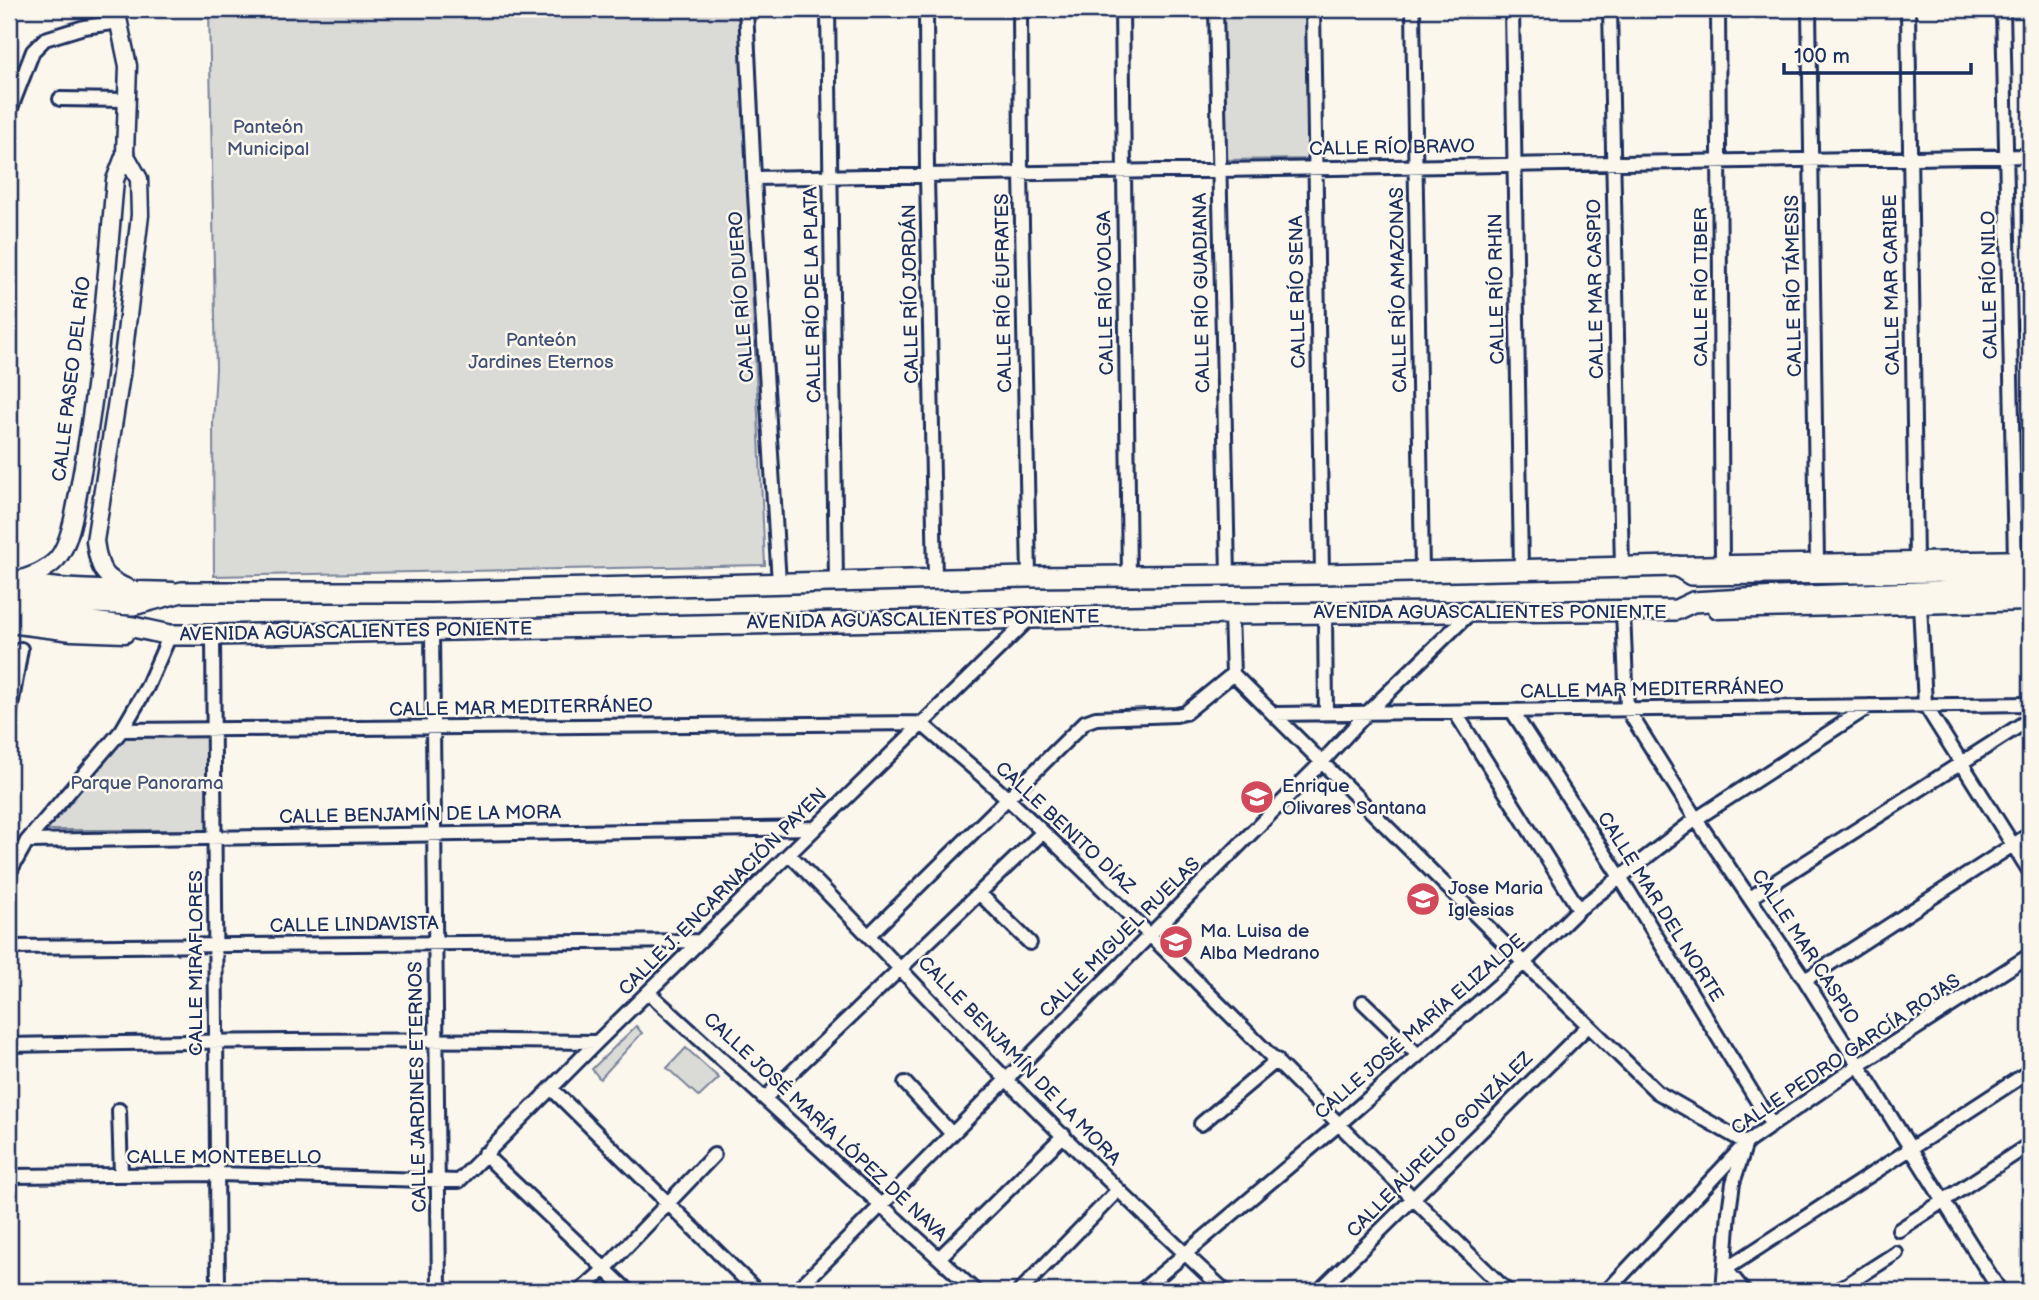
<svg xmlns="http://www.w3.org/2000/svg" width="2039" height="1300" viewBox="0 0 2039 1300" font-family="'Balsamiq Sans',sans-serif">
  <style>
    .green { fill: #dadad7; stroke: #7a849a; stroke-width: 2 }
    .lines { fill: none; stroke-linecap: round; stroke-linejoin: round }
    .minor-casing { stroke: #1b2f5e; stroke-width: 18 }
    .tertiary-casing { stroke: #1b2f5e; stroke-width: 21 }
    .secondary-casing { stroke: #1b2f5e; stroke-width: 23 }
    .primary-casing { stroke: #1b2f5e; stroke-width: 24 }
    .minor { stroke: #fbf7ec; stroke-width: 12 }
    .tertiary { stroke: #fbf7ec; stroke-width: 16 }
    .secondary { stroke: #fbf7ec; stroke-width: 18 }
    .primary { stroke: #fbf7ec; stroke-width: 19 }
    .labels { text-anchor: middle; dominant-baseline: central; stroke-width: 5; stroke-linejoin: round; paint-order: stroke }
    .park-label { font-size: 19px; fill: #415176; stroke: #fbf7ec }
    .street-label { font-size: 19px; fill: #1b2f5e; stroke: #fbf7ec }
    .poi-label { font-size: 19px; fill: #1b2f5e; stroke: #fbf7ec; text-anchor: start }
  </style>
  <rect width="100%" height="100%" fill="#fbf7ec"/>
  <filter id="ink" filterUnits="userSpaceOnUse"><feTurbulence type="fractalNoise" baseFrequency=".0143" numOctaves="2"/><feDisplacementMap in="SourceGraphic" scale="14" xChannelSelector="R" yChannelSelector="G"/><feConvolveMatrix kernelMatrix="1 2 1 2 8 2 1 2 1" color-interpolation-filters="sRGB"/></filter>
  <g filter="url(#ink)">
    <!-- green -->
    <path class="green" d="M209 9H739L765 565 214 576 213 424 216 369Z
      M1222 9H1307L1311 159 1224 160Z
      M125 736H211L209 830H44Z
      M636 1026 642 1033 600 1079 592 1069Z
      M686 1048 719 1078 699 1097 667 1068Z"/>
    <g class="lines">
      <!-- minor casing -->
      <g class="minor-casing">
        <path id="minor" d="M746 9 754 178 779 583
          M828 9 836 581
          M926 9 927 175 935 579
          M1020 9 1021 173 1029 577
          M1122 9 1129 577
          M1216 9 1228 575
          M1313 9 1322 574
          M1413 9 1422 571
          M1512 9 1521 569
          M1610 9 1622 568
          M1718 9 1722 564
          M1809 9 1817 563
          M1908 9 1916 561
          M2003 9 2015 560
          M60 99 126 100
          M9 113 33 51 45 39 84 27 119 22
          M754 178 2030 156
          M1920 604 1925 705 2030 872
          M1623 611 1627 709 1696 819 1805 980 2000 1291
          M1231 614 1233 674 1524 963 1657 1092 1746 1143 1733 1183 1729 1212 1723 1291
          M1325 614 1326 713
          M432 631 439 1291
          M213 635 218 1291
          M1512 711 1620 877 1772 1125
          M1455 712 1579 909
          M1275 714 2030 704
          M9 718 21 649
          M122 730 921 723C950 749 981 773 1009 800 1180 959 1340 1129 1507 1291
          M27 841 814 828
          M789 854C863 928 933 1005 1007 1080 1078 1152 1151 1222 1225 1291
          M9 873 27 841 122 730 147 687 170 635
          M979 893 1030 943
          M1750 898 2030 719
          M869 935 1085 722 1096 718 1176 715 1185 713 1233 674
          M9 947 700 941
          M1805 980 2030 834
          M648 992 975 1291
          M1363 1002 1418 1055
          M9 1045C205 1041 401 1039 597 1042
          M905 1083 952 1134
          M551 1088 757 1291
          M765 1098 1043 832
          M119 1110 121 1175
          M1201 1124 1277 1060
          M484 1154 628 1291
          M9 1176 217 1174 459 1181 597 1042 1030 618
          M1899 1230 2030 1144
          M939 1258 1064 1135
          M580 1291 605 1269 714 1155
          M796 1291 1323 761 1367 713 1471 612
          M1020 1291 1118 1190
          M1141 1291 1339 1124 1524 963 1579 909 1696 819 1870 706
          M1319 1291 1588 1026
          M1607 1291 1746 1143 1859 1065 2030 955
          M1744 1291 1726 1269 2030 1071
          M1837 1291 1896 1253"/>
      </g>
      <!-- tertiary casing -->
      <g class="tertiary-casing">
        <path id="tertiary" d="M125 154 139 179 140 215 121 375 95 541C99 570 103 578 130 589
          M15 581C31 576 45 572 57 559 71 543 76 504 80 483 99 383 106 282 115 180L125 154 128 66 116 9
          M17 581C68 591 121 589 173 591
          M9 624 72 632 125 634"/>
      </g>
      <!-- secondary casing -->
      <g class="secondary-casing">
        <path id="secondary" d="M1677 566 2030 560
          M1718 609 2030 601"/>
      </g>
      <!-- primary casing -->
      <g class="primary-casing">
        <path id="primary" d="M9 595 74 602 133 605 182 592H432L1029 577 1322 574 1677 566 1691 575 2030 571
          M9 612 133 627 170 635H213L1231 614 1676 610 1693 602 1778 597 2030 588"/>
      </g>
      <!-- minor -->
      <use href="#minor" class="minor"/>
      <!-- tertiary -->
      <use href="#tertiary" class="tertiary"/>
      <!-- secondary -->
      <use href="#secondary" class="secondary"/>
      <!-- primary -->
      <use href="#primary" class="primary"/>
    </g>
  </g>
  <!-- icons -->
  <defs>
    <g id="school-disc" transform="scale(1.75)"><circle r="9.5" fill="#d1495b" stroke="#fbf7ec"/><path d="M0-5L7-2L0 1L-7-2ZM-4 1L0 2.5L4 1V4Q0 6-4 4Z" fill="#fff"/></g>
  </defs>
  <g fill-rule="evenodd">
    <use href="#school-disc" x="1257" y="797"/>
    <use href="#school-disc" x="1423" y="899"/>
    <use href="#school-disc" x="1176" y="942"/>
  </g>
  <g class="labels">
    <!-- park labels -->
    <g class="park-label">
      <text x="268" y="127">Panteón<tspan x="268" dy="22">Municipal</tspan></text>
      <text x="541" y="340">Panteón<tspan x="541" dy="22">Jardines Eternos</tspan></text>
      <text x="147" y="783">Parque Panorama</text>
    </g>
    <!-- street labels -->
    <g class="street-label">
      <text transform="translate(1392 148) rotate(-1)">CALLE RÍO BRAVO</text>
      <text transform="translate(1892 285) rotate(-91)">CALLE MAR CARIBE</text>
      <text transform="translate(1990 285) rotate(-91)">CALLE RÍO NILO</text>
      <text transform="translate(1794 286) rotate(-91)">CALLE RÍO TÁMESIS</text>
      <text transform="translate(1701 287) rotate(-90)">CALLE RÍO TIBER</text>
      <text transform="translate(1497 289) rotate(-91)">CALLE RÍO RHIN</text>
      <text transform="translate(1596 289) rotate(-91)">CALLE MAR CASPIO</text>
      <text transform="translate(1399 290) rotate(-91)">CALLE RÍO AMAZONAS</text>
      <text transform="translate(1298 292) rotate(-91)">CALLE RÍO SENA</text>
      <text transform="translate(1004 293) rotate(-91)">CALLE RÍO ÉUFRATES</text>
      <text transform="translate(1106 293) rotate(-91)">CALLE RÍO VOLGA</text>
      <text transform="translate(1202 293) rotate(-91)">CALLE RÍO GUADIANA</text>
      <text transform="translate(911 294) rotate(-91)">CALLE RÍO JORDÁN</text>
      <text transform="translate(813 295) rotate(-91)">CALLE RÍO DE LA PLATA</text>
      <text transform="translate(742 297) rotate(-94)">CALLE RÍO DUERO</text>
      <text transform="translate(72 379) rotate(-83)">CALLE PASEO DEL RÍO</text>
      <text x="1490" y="612">AVENIDA AGUASCALIENTES PONIENTE</text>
      <text transform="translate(923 620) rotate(-1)">AVENIDA AGUASCALIENTES PONIENTE</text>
      <text transform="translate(356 632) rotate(-1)">AVENIDA AGUASCALIENTES PONIENTE</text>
      <text transform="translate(1652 690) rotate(-1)">CALLE MAR MEDITERRÁNEO</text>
      <text transform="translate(521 708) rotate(-1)">CALLE MAR MEDITERRÁNEO</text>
      <text transform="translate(420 815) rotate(-1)">CALLE BENJAMÍN DE LA MORA</text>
      <text transform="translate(1065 828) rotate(43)">CALLE BENITO DÍAZ</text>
      <text transform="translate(723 892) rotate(-45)">CALLE J. ENCARNACIÓN PAYEN</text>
      <text transform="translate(1660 907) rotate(58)">CALLE MAR DEL NORTE</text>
      <text transform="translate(354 925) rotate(-1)">CALLE LINDAVISTA</text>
      <text transform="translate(1120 938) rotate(-45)">CALLE MIGUEL RUELAS</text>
      <text transform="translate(1805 947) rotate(57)">CALLE MAR CASPIO</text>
      <text transform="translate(196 963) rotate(-90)">CALLE MIRAFLORES</text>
      <text transform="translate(1420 1027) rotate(-41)">CALLE JOSÉ MARÍA ELIZALDE</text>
      <text transform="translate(1846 1055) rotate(-34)">CALLE PEDRO GARCÍA ROJAS</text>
      <text transform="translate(1019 1061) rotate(46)">CALLE BENJAMÍN DE LA MORA</text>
      <text transform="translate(418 1087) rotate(-91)">CALLE JARDINES ETERNOS</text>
      <text transform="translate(825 1127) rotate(43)">CALLE JOSÉ MARÍA LÓPEZ DE NAVA</text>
      <text transform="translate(1440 1145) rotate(-45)">CALLE AURELIO GONZÁLEZ</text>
      <text x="224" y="1157">CALLE MONTEBELLO</text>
    </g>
    <!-- poi labels -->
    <g class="poi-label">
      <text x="1282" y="786">Enrique<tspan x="1282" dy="22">Olivares Santana</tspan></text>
      <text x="1448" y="888">Jose Maria<tspan x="1448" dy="22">Iglesias</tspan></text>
      <text x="1200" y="931">Ma. Luisa de<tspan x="1200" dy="22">Alba Medrano</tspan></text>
    </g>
  </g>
  <!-- margin -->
  <rect width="2039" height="1300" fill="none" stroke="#fbf7ec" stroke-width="35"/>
  <rect x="18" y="18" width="2004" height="1265" fill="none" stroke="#1b2f5e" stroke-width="2.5" filter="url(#ink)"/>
  <!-- scale -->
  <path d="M1784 63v10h187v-10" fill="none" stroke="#1b2f5e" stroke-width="3.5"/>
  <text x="1794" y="63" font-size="21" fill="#1b2f5e" stroke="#fbf7ec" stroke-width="5" paint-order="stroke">100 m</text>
</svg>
